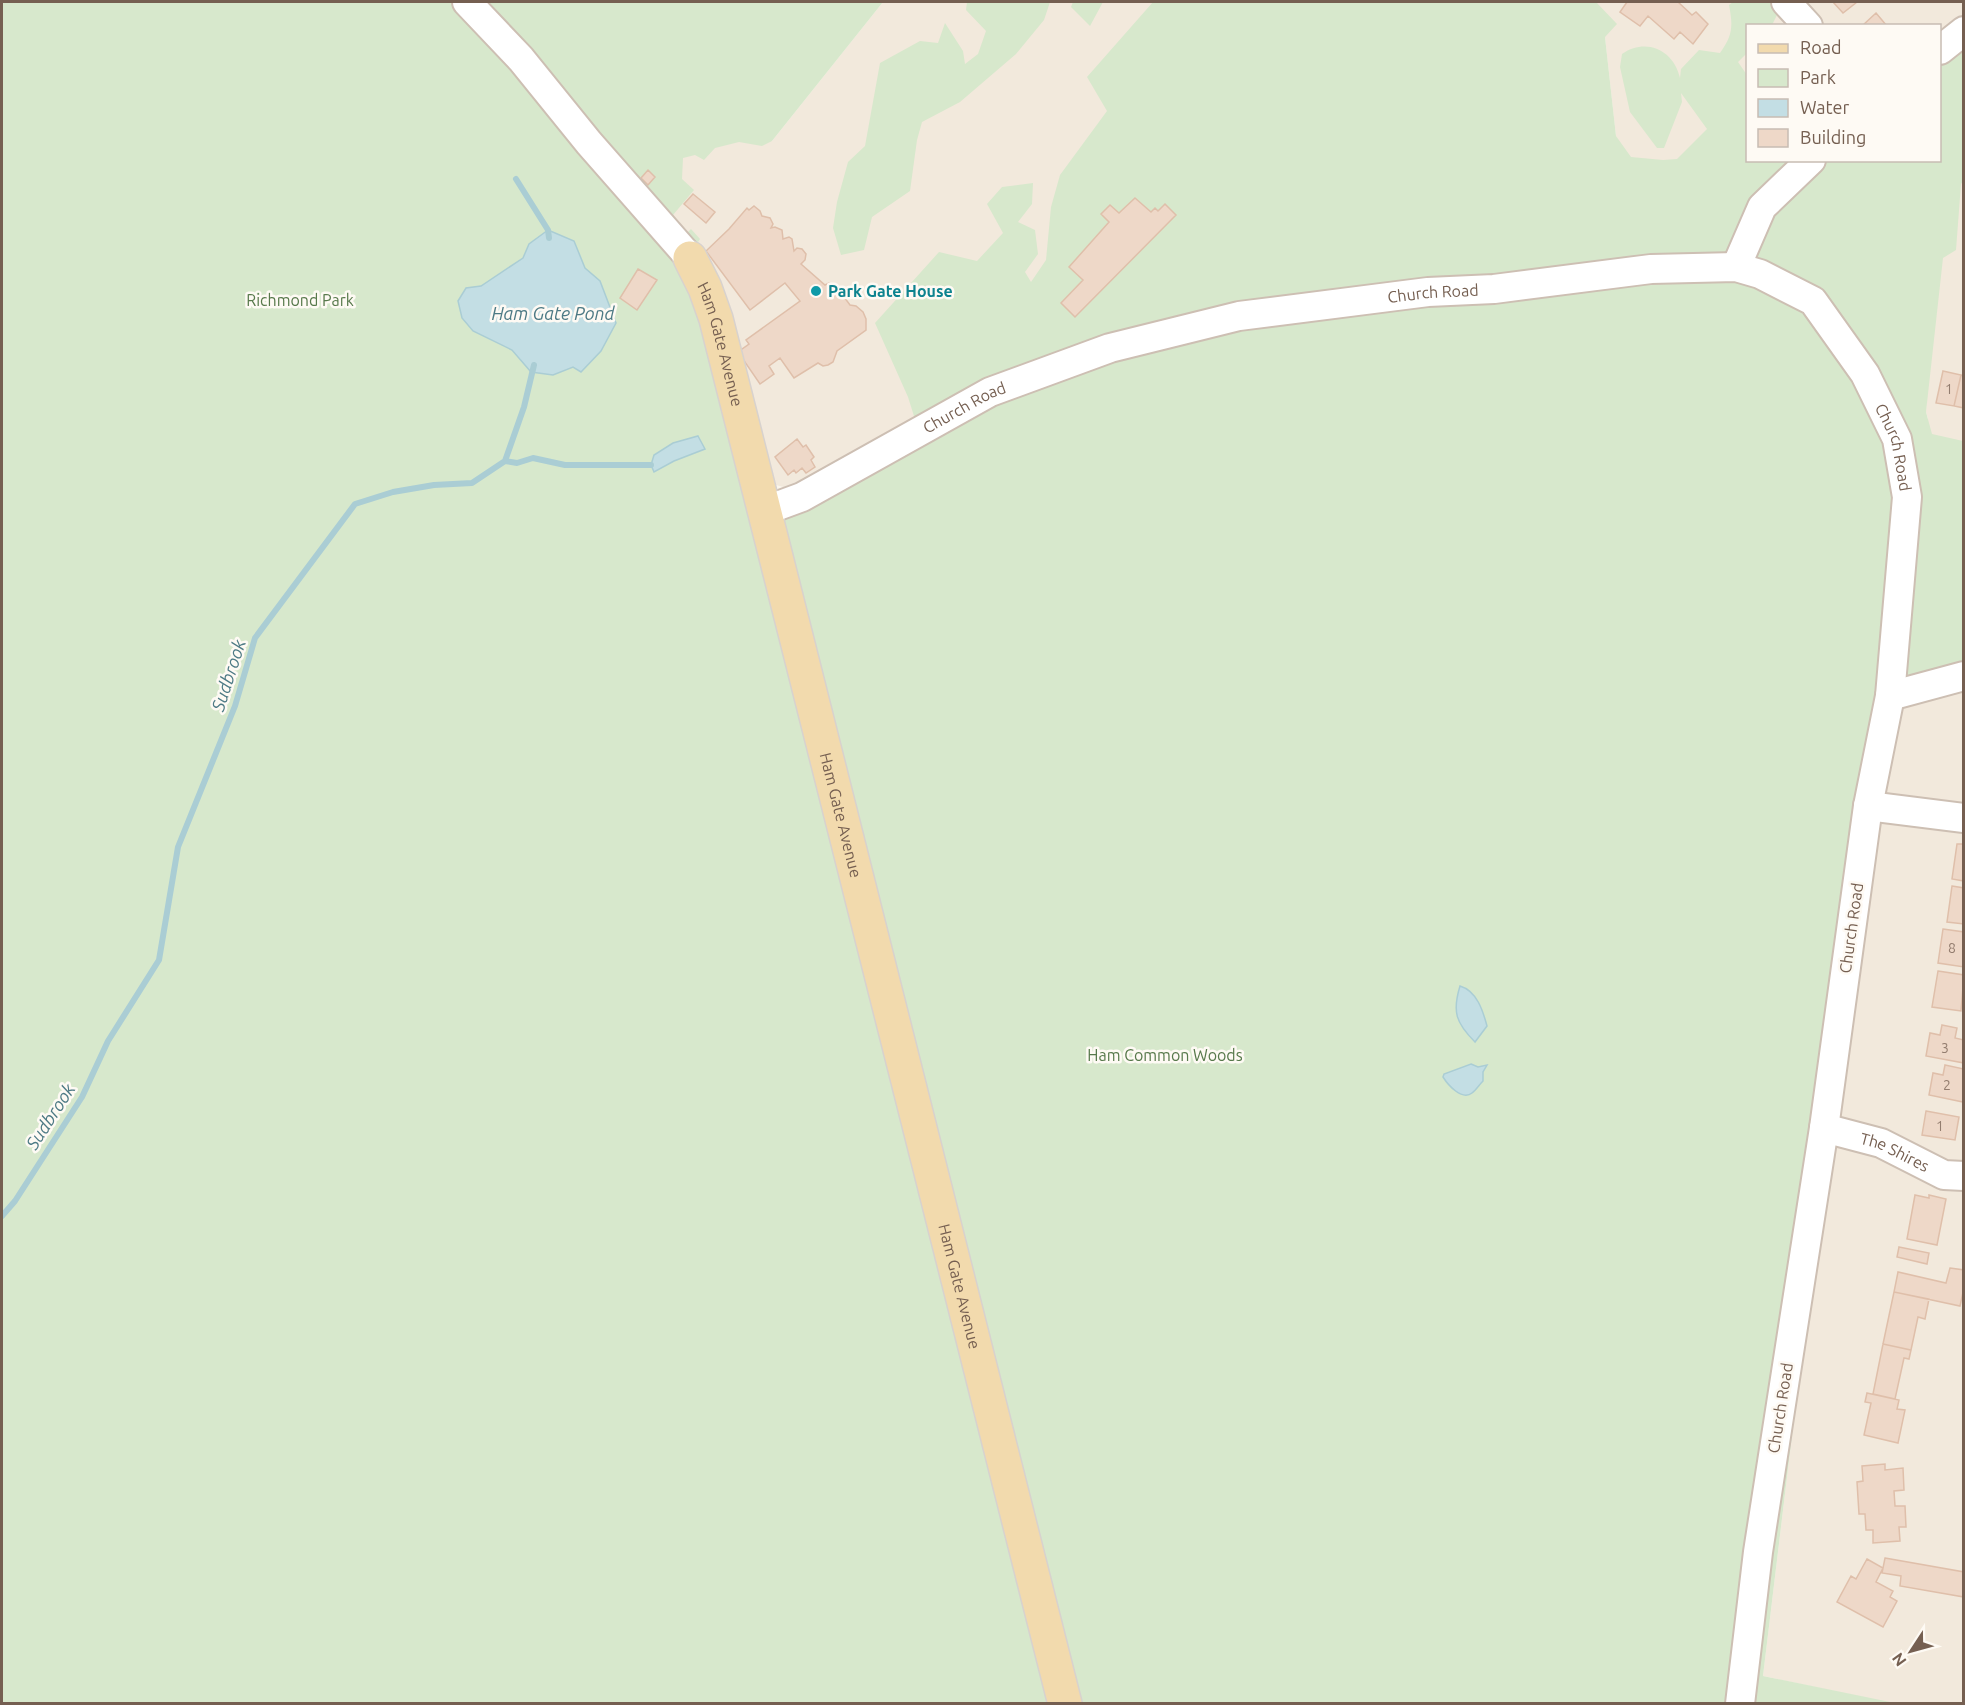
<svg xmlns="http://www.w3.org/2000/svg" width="1965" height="1705" viewBox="0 0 1965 1705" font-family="Ubuntu,sans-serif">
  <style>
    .residential { fill: #f2e9dc }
    .green { fill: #d7e8cc }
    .water { fill: #c3dee4; stroke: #aacdd4; stroke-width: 1.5 }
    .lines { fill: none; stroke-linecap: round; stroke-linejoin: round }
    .stream { stroke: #aacdd4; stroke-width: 6 }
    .building { fill: #eed8c8; stroke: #dfbfaa; stroke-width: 1.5 }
    .minor-casing { stroke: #cdbfb3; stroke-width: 32 }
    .major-casing { stroke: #d8d2ce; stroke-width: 36 }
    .minor { stroke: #fff; stroke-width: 28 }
    .major { stroke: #f2daad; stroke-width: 33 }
    .culture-dot { fill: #0f9aa8; stroke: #fefaf4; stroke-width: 2 }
    .labels { text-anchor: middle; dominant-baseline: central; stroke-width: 5; stroke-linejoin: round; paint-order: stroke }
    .number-label { font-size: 14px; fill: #937d6f }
    .culture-label { font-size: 16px; font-weight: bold; fill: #0d838f; stroke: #fefaf4; text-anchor: start }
    .street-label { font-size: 16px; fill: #755f51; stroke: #fefaf4 }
    .park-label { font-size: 16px; fill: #57794b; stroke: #fefaf4 }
    .water-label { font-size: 18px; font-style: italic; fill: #4d7a85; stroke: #fefaf4 }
  </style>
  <rect width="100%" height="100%" fill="#fbf6ed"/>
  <!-- residential -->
  <path class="residential" d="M883 2H1505L1075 317 818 482 787 488 776 485 768 478 702 255 706 251 688 233 648 185 709 91 772 141Z
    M1595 2H1963V1703H1890L1763 1676 1868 806 1928 419 1926 412 1940 160V26H1748L1747 103 1703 159 1628 164 1616 136 1605 37Z"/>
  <!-- green -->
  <path class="green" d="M2 2H883L772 141 762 146 739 142 715 148 704 160 695 155 683 158 682 179 694 190 673 215 687 233 691 229 700 239 698 242 703 248 690 258 755 502 919 432 908 397 875 323 939 252 977 261 1003 233 987 204 1002 187 1033 183 1032 204 1018 222 1035 230 1038 254 1025 272 1031 282 1046 260 1051 207 1060 175 1107 111 1087 77 1153 2H1596L1617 24 1605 37 1616 136 1631 157 1663 160 1677 159 1707 129 1681 93 1682 102 1664 148H1657L1630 112 1620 67 1622 54C1647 37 1674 51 1680 78L1681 69 1699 50 1720 53C1733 35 1733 26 1729 5L1733 2H1776L1781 7 1772 25 1748 26 1747 53 1738 62 1747 75 1748 160H1940V59L1963 49V181L1961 184 1956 250 1943 258 1926 412 1932 434 1963 441V668L1891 682 1868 806 1763 1676 1895 1703 2 1704Z
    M967 2H1050L1044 20 1016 54 960 102 922 122 917 140 910 191 872 217 864 250 841 255 833 228 837 202 848 162 865 146 880 63 920 41 938 43 945 23 963 51 965 64 978 54 986 31 966 10Z
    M1073 2H1103L1090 26 1071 7Z"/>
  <!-- water -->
  <path class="water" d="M548 230 574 241 585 268 600 281 616 323 601 351 581 372 573 367 553 375 531 372 512 350 473 331 462 318 458 301 466 288 481 286 523 258 529 244Z
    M698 436 705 449 674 461 654 472 651 465 654 455 673 443Z
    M1460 986C1477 991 1483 1011 1487 1026L1475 1042C1456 1023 1452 1012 1460 986Z
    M1471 1064 1478 1067 1487 1065 1483 1072V1081C1479 1085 1476 1090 1472 1093 1462 1101 1448 1085 1443 1077L1444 1074Z"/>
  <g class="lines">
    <!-- stream -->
    <path class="stream" d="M516 179 548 230 549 238
      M505 461 517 463 533 458 565 465H651
      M2 1216 15 1201 82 1097 108 1041 159 960 178 847 235 706 255 638 355 504 393 492 434 485 472 483 505 461 524 407 534 365"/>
  </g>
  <!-- building -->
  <path class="building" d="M1627 2H1678L1692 15 1696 12 1708 24 1693 44 1680 32 1674 39 1648 16 1640 26 1620 12Z
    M1833 2H1857L1843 13Z
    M1876 13 1887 26H1862Z
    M648 170 655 177 648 185 641 178Z
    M693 194 715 212 706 223 684 204Z
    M1135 198 1151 212 1155 208 1158 211 1165 204 1176 215 1075 317 1061 303 1083 280 1069 267 1109 222 1101 214 1110 205 1119 213Z
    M754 206 760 211 762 216 770 218 773 224 771 228 775 227 782 230 783 239 789 237 792 239 794 251 797 248 802 249 806 254 805 260 801 264 825 285 829 283 836 286 850 305 856 306 863 312 866 319V330L837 351 833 362 828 365 823 366 818 363 794 378 780 358 769 366 774 374 760 384 738 352 749 344 746 340 800 301 785 283 750 310 706 251 729 229 747 208 749 210Z
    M638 269 657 280 637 310 620 298Z
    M1943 371 1961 375 1954 406 1936 403Z
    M1961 375 1964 376V408L1954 406Z
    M797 439 803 447 806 445 814 457 811 460 815 467 806 473 802 468 796 473 794 470 788 475 775 457Z
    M1957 844H1964V881L1952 879Z
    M1952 886 1964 888V924L1947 922Z
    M1943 929 1964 932V967L1938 963Z
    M1938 971 1964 975 1961 1011 1932 1007Z
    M1942 1025 1957 1028 1955 1038 1964 1040V1063L1926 1056 1930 1033 1940 1035Z
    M1945 1065 1964 1069 1963 1102 1929 1095 1933 1073 1943 1075Z
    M1926 1111 1959 1117 1955 1140 1922 1135Z
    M1915 1195 1929 1198V1195L1946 1199 1937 1245 1907 1239Z
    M1899 1247 1929 1253 1927 1264 1897 1257Z
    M1950 1268 1964 1270V1288L1960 1306 1894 1292 1898 1272 1946 1283Z
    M1894 1292 1929 1299 1925 1319 1918 1317 1911 1350 1883 1344Z
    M1883 1344 1911 1350 1909 1359 1904 1358 1895 1399 1873 1394Z
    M1867 1393 1899 1400 1897 1409 1905 1410 1898 1443 1864 1435 1871 1403 1865 1402Z
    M1885 1464V1470L1903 1468 1904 1490 1894 1491 1895 1506H1905L1906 1527H1899L1900 1541 1873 1543V1530H1866L1865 1514H1859L1857 1482 1863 1481 1862 1466Z
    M1885 1558 1964 1572V1597L1900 1586 1901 1576 1882 1573Z
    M1867 1559 1883 1568 1876 1582 1893 1591 1890 1597 1897 1601 1883 1627 1837 1602 1851 1576 1856 1579Z"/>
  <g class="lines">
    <!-- minor casing -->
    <g class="minor-casing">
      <g id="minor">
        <path d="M467 2 521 59 589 143 690 258"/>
        <path d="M1786 2 1808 26"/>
        <path d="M1940 50 1964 31"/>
        <path d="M1736 267 1762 207 1811 160"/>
        <path id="s1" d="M764 511 802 497 990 392 1110 348 1239 316 1428 292 1494 289 1651 269 1736 267 1760 274 1813 301 1865 374 1897 439 1907 497 1890 696 1868 806 1824 1128 1758 1552 1740 1704"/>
        <path d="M1890 696 1964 676"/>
        <path d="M1868 806 1964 818"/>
        <path id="s2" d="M1824 1128 1881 1143 1944 1175 1964 1176"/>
      </g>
    </g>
    <!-- major casing -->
    <g class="major-casing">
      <g id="major">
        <path id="s3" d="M690 258 705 288 716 319 1065 1704"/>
      </g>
    </g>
    <!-- minor -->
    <use href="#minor" class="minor"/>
    <!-- major -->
    <use href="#major" class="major"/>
  </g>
  <!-- markers -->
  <circle class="culture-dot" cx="816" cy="291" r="6"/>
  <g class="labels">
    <!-- number labels -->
    <g class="number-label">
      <text x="1949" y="389">1</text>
      <text x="1952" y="948">8</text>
      <text x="1945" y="1048">3</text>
      <text x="1947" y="1085">2</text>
      <text x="1940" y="1126">1</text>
    </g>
    <!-- culture labels -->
    <g class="culture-label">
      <text x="828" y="291">Park Gate House</text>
    </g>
    <!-- street labels -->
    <g class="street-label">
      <text stroke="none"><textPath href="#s1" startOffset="712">Church Road</textPath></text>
      <text stroke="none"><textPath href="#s3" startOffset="92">Ham Gate Avenue</textPath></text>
      <text stroke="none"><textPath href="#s1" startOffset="226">Church Road</textPath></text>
      <text stroke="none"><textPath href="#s1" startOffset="1270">Church Road</textPath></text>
      <text stroke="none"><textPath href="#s3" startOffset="578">Ham Gate Avenue</textPath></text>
      <text transform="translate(1851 928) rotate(-82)">Church Road</text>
      <text stroke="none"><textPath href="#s2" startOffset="75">The Shires</textPath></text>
      <text stroke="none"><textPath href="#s3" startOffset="1064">Ham Gate Avenue</textPath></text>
      <text transform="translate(1780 1408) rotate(-81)">Church Road</text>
    </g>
    <!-- park labels -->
    <g class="park-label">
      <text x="300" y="300">Richmond Park</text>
      <text x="1165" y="1055">Ham Common Woods</text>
    </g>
    <!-- water labels -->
    <g class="water-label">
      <text x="553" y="313">Ham Gate Pond</text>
      <text transform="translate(228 675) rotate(-72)">Sudbrook</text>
      <text transform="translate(50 1116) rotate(-57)">Sudbrook</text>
    </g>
  </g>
  <!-- border -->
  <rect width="1965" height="1705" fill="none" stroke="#755f51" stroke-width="6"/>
  <!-- legend -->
  <rect x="1746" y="24" width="195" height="138" fill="#fefaf4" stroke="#c7bcb3" stroke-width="1.5"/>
  <rect x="1758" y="44" width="30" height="9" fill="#f2daad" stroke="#c7bcb3" stroke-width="1.5"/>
  <text x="1800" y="54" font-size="18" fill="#755f51">Road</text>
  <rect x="1758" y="69" width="30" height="18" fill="#d7e8cc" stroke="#c7bcb3" stroke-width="1.5"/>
  <text x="1800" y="84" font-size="18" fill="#755f51">Park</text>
  <rect x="1758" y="99" width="30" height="18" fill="#c3dee4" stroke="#c7bcb3" stroke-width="1.5"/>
  <text x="1800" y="114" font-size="18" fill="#755f51">Water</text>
  <rect x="1758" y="129" width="30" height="18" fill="#eed8c8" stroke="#c7bcb3" stroke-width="1.5"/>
  <text x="1800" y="144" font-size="18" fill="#755f51">Building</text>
  <!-- north arrow -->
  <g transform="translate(1911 1651) rotate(234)" stroke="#fefaf4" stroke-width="4.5" paint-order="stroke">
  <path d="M0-4.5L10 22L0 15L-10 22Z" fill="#755f51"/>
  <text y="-9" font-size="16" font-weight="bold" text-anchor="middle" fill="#755f51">N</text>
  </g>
</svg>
